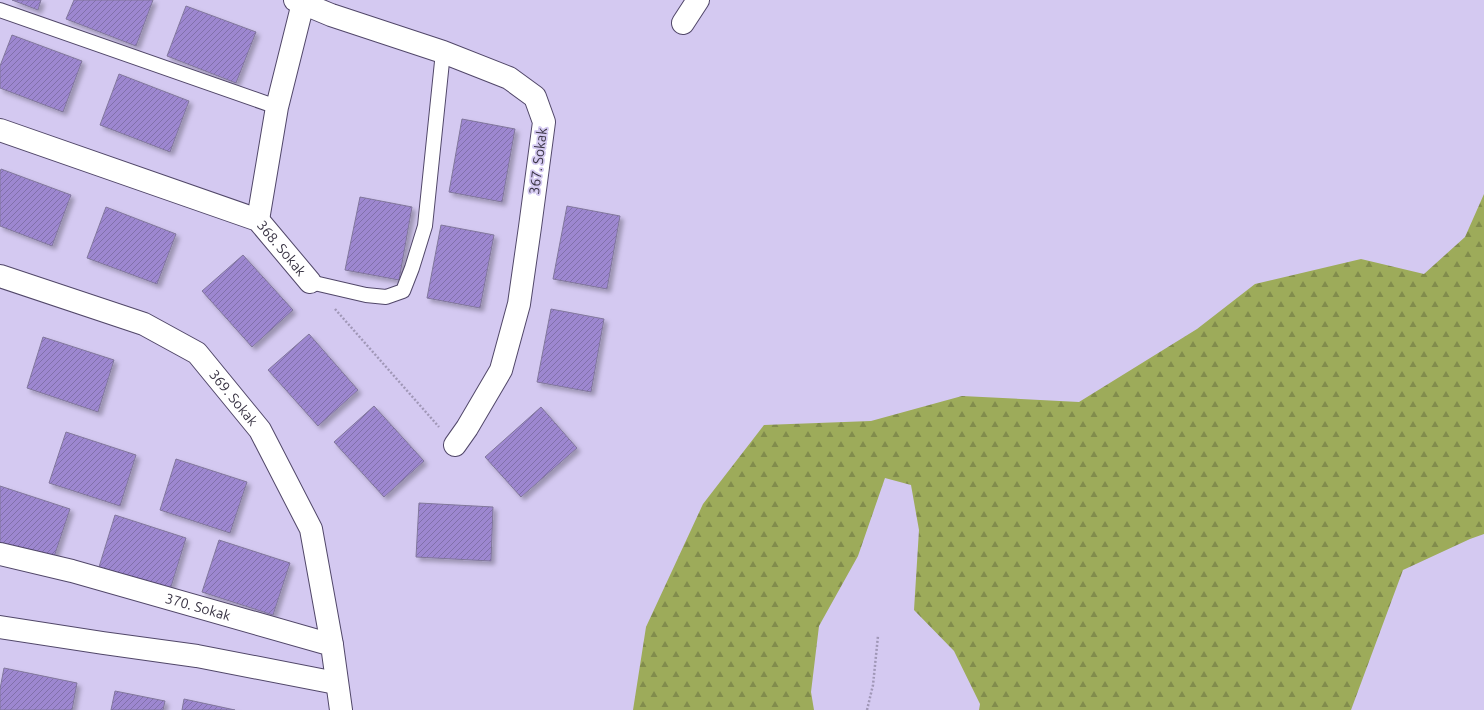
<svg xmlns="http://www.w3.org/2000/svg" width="1484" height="710" viewBox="0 0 1484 710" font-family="Ubuntu,sans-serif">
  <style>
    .forest { fill: url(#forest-firs) }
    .building { fill: url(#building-hatch); stroke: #81779c; filter: url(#shadow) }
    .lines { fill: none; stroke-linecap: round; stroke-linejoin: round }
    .service-casing { stroke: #514769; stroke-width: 16 }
    .minor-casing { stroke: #514769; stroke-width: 24 }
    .path { stroke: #a097b7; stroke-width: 2.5; stroke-dasharray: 2 2; stroke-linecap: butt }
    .service { stroke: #fff; stroke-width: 14 }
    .minor { stroke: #fff; stroke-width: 22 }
    .labels { text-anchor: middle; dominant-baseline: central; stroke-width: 3.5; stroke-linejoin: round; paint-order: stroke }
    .street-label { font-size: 14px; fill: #383343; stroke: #d4c9f1 }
  </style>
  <defs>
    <pattern id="forest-firs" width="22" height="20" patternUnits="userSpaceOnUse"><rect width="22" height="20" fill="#9dab5a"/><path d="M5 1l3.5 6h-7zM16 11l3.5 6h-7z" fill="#818c4c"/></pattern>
    <pattern id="building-hatch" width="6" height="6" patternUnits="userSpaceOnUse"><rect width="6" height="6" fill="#9d87d0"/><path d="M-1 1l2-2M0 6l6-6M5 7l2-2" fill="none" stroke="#816faa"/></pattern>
    <filter id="shadow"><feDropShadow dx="3.5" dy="3.5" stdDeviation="2" flood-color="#0004"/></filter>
  </defs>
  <rect width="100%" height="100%" fill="#d4c9f1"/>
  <!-- forest -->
  <path class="forest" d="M1484 194V534L1470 539 1403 570 1351 710H979L980 704 954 651 914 610 919 530 911 485 885 478 858 556 819 626 811 692 814 710H633L646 627 703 504 764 425 871 421 962 396 1079 402 1197 329 1255 284 1361 259 1424 274 1465 237Z"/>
  <!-- building -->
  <path class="building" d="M12 0H41L38 10Z
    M74 0H153L136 46 66 19Z
    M186 6 256 32 236 83 167 56Z
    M12 35 82 61 63 112 0 88V66Z
    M119 74 189 101 170 152 100 125Z
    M462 119 515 129 502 202 449 192Z
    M1 169 71 195 52 246 0 226V172Z
    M360 197 412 207 399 280 345 270Z
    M567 206 620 216 607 289 553 279Z
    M106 207 176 234 157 284 87 258Z
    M441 225 494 235 480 308 427 298Z
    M243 255 293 310 252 347 202 291Z
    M551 309 604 319 591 392 537 382Z
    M309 334 358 390 318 426 268 370Z
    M43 337 114 360 98 412 27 388Z
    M374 406 424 461 384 497 334 442Z
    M541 407 577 448 521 497 485 457Z
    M66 432 136 455 120 506 49 483Z
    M176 459 247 482 230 533 160 510Z
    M0 486 70 509 53 560 0 543Z
    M419 503 493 507 491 561 416 557Z
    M115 515 186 538 170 590 99 567Z
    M219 540 290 563 273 615 202 592Z
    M4 668 77 683 72 710H0V689Z
    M115 691 165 701 163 710H111Z
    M184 699 235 710H182Z"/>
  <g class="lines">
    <!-- service casing -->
    <g class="service-casing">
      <path id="service" d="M0 10 277 107
        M310 282 366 295 386 297 403 291 412 268 425 226 443 52"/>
    </g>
    <!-- minor casing -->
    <g class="minor-casing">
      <g id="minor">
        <path d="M295 0 331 15 443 52 509 78 535 97 544 122 530 227 519 304 501 370 467 428 455 445"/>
        <path d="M683 23 698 0"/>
        <path id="s1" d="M0 130 258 220 310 282"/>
        <path d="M258 220 277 107 303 3"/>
        <path id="s2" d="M0 276 144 324 197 353 260 430 311 529 332 645"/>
        <path id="s3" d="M0 554 72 571 332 645 341 710"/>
        <path d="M0 627 103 643 197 656 336 683"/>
      </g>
    </g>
    <!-- path -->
    <path class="path" d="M335 309 439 427
      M867 710 873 685 878 636"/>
    <!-- service -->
    <use href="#service" class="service"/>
    <!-- minor -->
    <use href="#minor" class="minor"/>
  </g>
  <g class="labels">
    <!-- street labels -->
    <g class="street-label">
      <text transform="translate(538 161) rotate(-83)">367. Sokak</text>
      <text stroke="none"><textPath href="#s1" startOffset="310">368. Sokak</textPath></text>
      <text stroke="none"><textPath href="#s2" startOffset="270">369. Sokak</textPath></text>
      <text stroke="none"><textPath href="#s3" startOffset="205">370. Sokak</textPath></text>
    </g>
  </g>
</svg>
